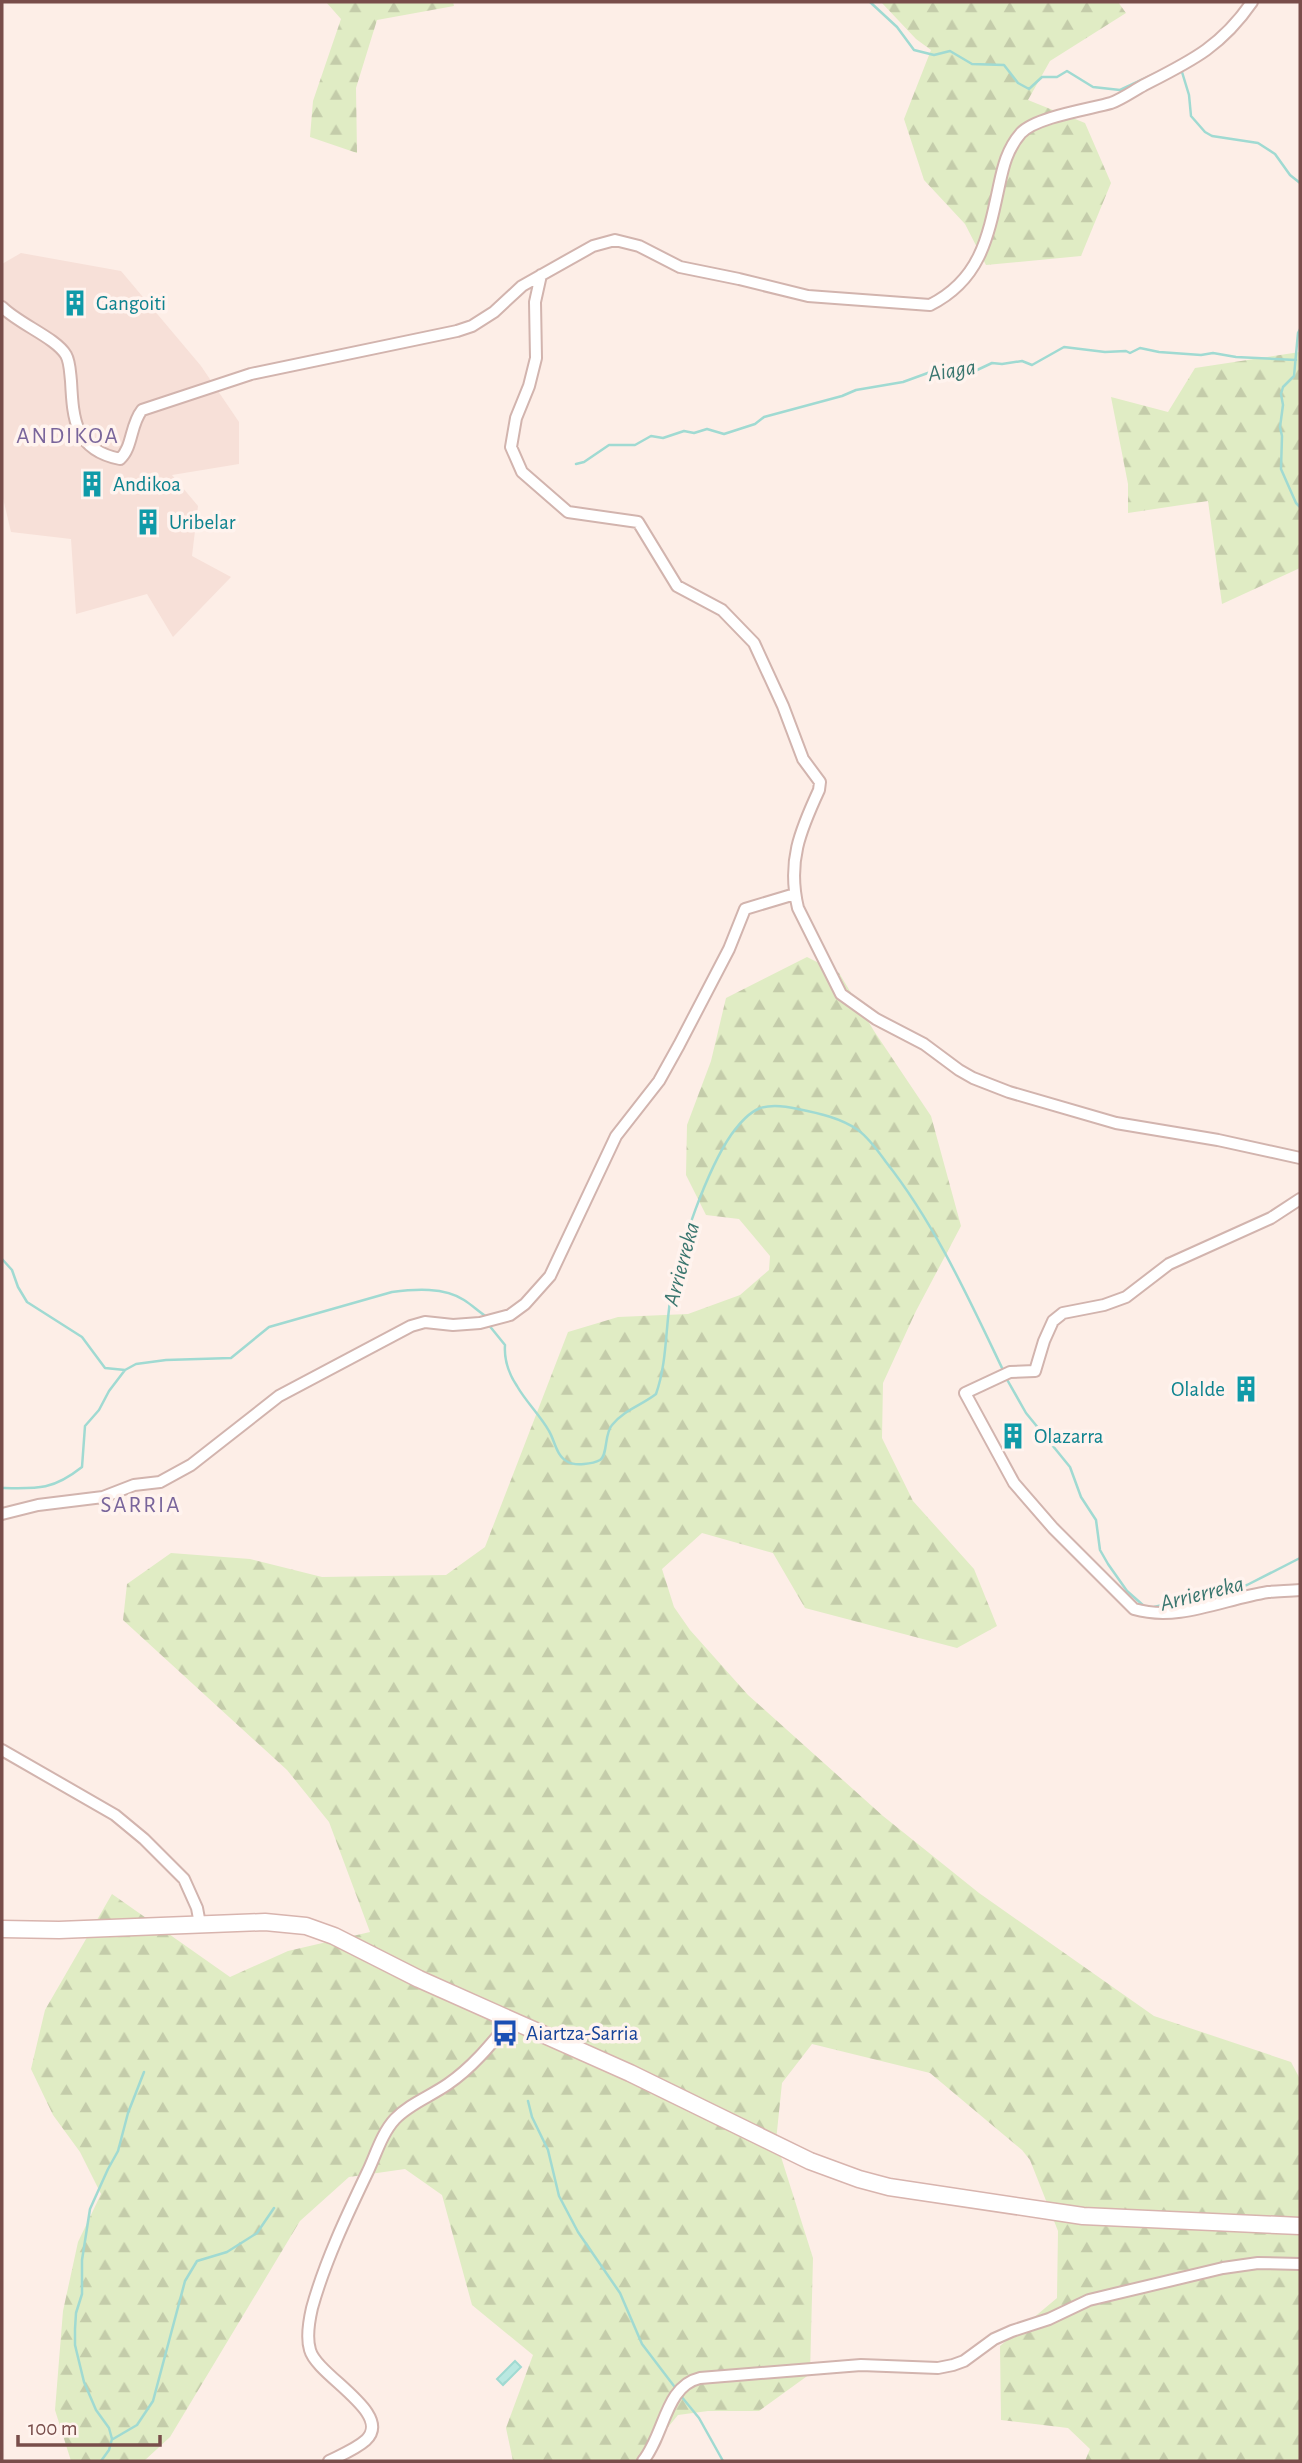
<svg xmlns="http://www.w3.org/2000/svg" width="1302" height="2463" viewBox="0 0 1302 2463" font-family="'Alegreya Sans',sans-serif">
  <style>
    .residential { fill: #f7e0d8 }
    .forest { fill: url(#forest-firs) }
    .water { fill: url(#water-ripples); stroke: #a0dad2; stroke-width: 2 }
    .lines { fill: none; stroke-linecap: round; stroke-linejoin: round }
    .stream { stroke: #a0dad2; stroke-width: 2.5 }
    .street-casing { stroke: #d2b4ae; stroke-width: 14 }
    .secondary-casing { stroke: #d8b4ae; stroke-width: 19 }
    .street { stroke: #fff; stroke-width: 10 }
    .secondary { stroke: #fff; stroke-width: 16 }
    .labels { text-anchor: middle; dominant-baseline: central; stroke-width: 7; stroke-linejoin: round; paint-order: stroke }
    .culture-label { font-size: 21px; fill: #0d838f; stroke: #fff3ee; text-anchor: start }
    .transit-label { font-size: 21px; fill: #164399; stroke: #fff3ee; text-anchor: start }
    .water-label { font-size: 23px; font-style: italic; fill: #3a766f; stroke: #fff3ee }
    .neighbourhood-label { font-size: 23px; letter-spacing: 2px; fill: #79659b; stroke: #fff3ee }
  </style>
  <defs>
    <pattern id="forest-firs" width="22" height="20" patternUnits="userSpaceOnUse" patternTransform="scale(1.75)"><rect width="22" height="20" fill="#e0ecc4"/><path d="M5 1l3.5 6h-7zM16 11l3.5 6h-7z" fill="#c4ccaa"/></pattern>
    <pattern id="water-ripples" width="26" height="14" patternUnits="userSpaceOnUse" patternTransform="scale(1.75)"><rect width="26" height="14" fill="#bae8e1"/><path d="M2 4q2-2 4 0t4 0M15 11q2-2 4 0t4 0" fill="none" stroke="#9cbeb8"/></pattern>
  </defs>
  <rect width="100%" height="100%" fill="#fdeee7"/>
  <!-- residential -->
  <path class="residential" d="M21 253 121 271 201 366 239 422V464L172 475 198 506 192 556 231 577 173 637 147 594 76 614 71 539 11 532 2 494V264Z"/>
  <!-- forest -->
  <path class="forest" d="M326 2H453L454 6 377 20 356 88 357 153 310 137 313 101 341 19Z
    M881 2H1118L1126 13 1050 61 1028 100 1085 123 1111 183 1081 256 986 265 965 224 924 180 904 119 931 50 916 39Z
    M1300 352V568L1222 604 1208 501 1128 513V484L1111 397 1168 412 1195 368Z
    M807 957 839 973 874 1031 931 1116 961 1226 916 1311 883 1383 882 1438 913 1501 974 1569 997 1626 957 1648 805 1608 773 1553 702 1533 662 1569 674 1607 690 1630 748 1695 883 1816 979 1893 1154 2016 1291 2062 1300 2079V2461H1085L1090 2449 1068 2428 1001 2420 1000 2346 1057 2298 1058 2231 1030 2160 1022 2150 930 2073 812 2044 782 2083 776 2141 813 2258 810 2374 759 2411H708L678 2415 640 2461H513L506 2428 533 2355 472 2305 442 2195 405 2169 349 2177 300 2221 170 2437 144 2461H71L55 2410 63 2311 78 2242 101 2194 80 2152 53 2115 31 2069 45 2010 112 1894 230 1977 288 1951 370 1932 329 1822 287 1770 123 1620 127 1584 171 1553 250 1559 322 1577 446 1575 485 1547 568 1332 618 1317 688 1314 740 1295 769 1270 770 1256 739 1219 706 1215 686 1175 687 1125 711 1061 726 998Z"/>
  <!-- water -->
  <path class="water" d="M515 2361 521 2367 503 2385 497 2379Z"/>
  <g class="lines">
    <!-- stream -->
    <path class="stream" d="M870 2 897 27 914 50 934 55 950 51 972 64 1004 65 1018 83 1029 89 1042 77H1057L1067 71 1093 87 1120 90 1165 69
      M1182 72 1189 95 1191 116 1205 132 1212 136 1258 143 1275 154 1290 175 1300 183
      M1300 329 1298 333 1294 376 1283 387 1281 394 1283 405 1280 427 1282 436 1281 469 1296 503 1300 507
      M576 464 584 462 609 445H635L651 436 663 438 684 431 694 433 707 429 724 434 755 424 764 417 842 396 856 390 903 382 936 370 975 371 992 363 1002 364 1022 361 1032 365 1064 347 1105 352 1126 351 1130 353 1140 348 1159 352 1201 355 1213 353 1236 357 1296 360
      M2 1259 12 1270 18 1287 27 1302 82 1337 105 1368 125 1370
      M488 1324 505 1345C504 1359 509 1374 517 1386 526 1402 540 1415 549 1431 555 1441 556 1456 568 1462 575 1466 593 1464 600 1460 608 1455 604 1434 612 1425 624 1410 642 1405 656 1394 668 1360 665 1324 672 1289 680 1247 707 1170 731 1135 751 1107 764 1101 798 1109 818 1113 841 1118 858 1130 869 1138 878 1151 886 1162 935 1224 969 1299 1003 1370
      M1005 1376 1026 1413 1070 1467 1081 1497 1096 1520 1100 1550 1108 1564 1127 1591 1144 1606
      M2 1488C38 1489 53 1490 82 1467L85 1426 99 1410 109 1391 125 1370 136 1364 166 1360 231 1358 269 1327 392 1292C415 1289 444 1287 464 1300 472 1305 479 1312 487 1317
      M1154 1607 1247 1585 1300 1558
      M528 2101 532 2117 548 2150 559 2196 578 2232 620 2293 642 2344 677 2390
      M681 2396 699 2418 723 2461
      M113 2439 137 2425 153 2401 185 2281 197 2261 227 2252 257 2233 274 2208
      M101 2461 109 2450 112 2439 109 2428 96 2410 84 2382 75 2345V2329L76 2313 82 2294V2260L90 2209 108 2169 118 2151 128 2113 144 2072"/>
    <!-- street casing -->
    <g class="street-casing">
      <path id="street" d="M541 275 535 302 536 358 529 386 516 418 511 447 522 472 568 512 638 522 677 586 722 610 754 643 783 706 803 759 820 782 819 790C800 831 787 862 798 908L841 994 876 1019 924 1044 959 1070 973 1078 1009 1092 1116 1123 1218 1140 1300 1158
        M2 307C19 324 56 338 66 355 70 362 70 373 71 381 73 420 75 450 120 459 133 447 130 425 142 410L251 374 457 331 472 326 494 312 522 286 593 246 615 240 639 246 680 267 739 279 808 296 930 305C980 280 988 238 999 186 1003 167 1007 149 1021 133 1036 117 1090 109 1111 103 1122 99 1133 91 1144 85 1191 61 1221 47 1252 2
        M1300 1199 1271 1218 1169 1264 1126 1297 1104 1305 1063 1313 1053 1321 1044 1341 1035 1371 1010 1372 965 1393 1014 1483 1053 1528 1134 1609C1179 1622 1223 1599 1268 1592 1278 1591 1289 1591 1300 1590
        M2 1514 38 1505 103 1497 134 1485 160 1482 191 1465 279 1396 411 1326 425 1322 453 1325 480 1323 510 1315 525 1304 550 1276 616 1136 659 1081 679 1045 729 949 745 909 795 894
        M2 1750 115 1815 144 1839 184 1879 197 1908 200 1924
        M329 2461C341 2455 356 2449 366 2440 394 2413 317 2376 310 2350 306 2337 309 2321 312 2308 325 2261 347 2215 368 2171 376 2154 382 2133 395 2119 409 2104 431 2096 448 2084 473 2067 492 2043 511 2020
        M643 2461C665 2434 665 2386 700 2378L861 2365 938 2368 953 2365 964 2361 994 2339 1012 2331 1049 2319 1089 2300 1223 2268 1258 2263 1300 2264"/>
    </g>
    <!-- secondary casing -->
    <g class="secondary-casing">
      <path id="secondary" d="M2 1929 59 1930 265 1922 306 1926 334 1936 419 1979 630 2073 810 2161 859 2179 889 2187 1083 2216 1300 2226"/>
    </g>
    <!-- street -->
    <use href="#street" class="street"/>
    <!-- secondary -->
    <use href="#secondary" class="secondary"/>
  </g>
  <!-- icons -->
  <defs>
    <g id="building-bare" transform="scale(2.1)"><path d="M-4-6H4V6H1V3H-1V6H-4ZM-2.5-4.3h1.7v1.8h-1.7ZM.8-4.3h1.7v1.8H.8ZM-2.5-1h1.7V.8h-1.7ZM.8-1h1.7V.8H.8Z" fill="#0f9aa8" stroke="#fff3ee" stroke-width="2.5" paint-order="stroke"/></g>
    <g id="bus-bare" transform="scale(2.1)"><path d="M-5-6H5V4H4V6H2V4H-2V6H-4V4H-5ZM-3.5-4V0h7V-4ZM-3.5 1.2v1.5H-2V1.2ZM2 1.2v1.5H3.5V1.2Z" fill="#1a4fb4" stroke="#fff3ee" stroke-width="2.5" paint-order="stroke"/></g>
  </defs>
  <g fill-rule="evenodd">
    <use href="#building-bare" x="75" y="303"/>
    <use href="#building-bare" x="92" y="484"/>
    <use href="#building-bare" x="148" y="522"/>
    <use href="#building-bare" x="1246" y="1389"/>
    <use href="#building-bare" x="1013" y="1436"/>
    <use href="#bus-bare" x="505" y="2033"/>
  </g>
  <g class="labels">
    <!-- culture labels -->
    <g class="culture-label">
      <text x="96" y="303">Gangoiti</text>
      <text x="113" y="484">Andikoa</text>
      <text x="169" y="522">Uribelar</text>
      <text x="1225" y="1389" text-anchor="end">Olalde</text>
      <text x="1034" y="1436">Olazarra</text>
    </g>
    <!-- transit labels -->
    <g class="transit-label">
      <text x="526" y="2033">Aiartza-Sarria</text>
    </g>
    <!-- water labels -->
    <g class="water-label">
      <text transform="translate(952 371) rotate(-9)">Aiaga</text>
      <text transform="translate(682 1264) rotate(-75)">Arrierreka</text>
      <text transform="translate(1202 1594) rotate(-14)">Arrierreka</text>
    </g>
    <!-- neighbourhood labels -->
    <g class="neighbourhood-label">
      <text x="68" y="436">ANDIKOA</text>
      <text x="141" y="1505">SARRIA</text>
    </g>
  </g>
  <!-- border -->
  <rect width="1302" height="2463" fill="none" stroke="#784d4a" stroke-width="7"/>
  <!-- scale -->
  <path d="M18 2435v10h142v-10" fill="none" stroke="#784d4a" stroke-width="3.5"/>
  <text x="28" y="2435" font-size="21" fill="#784d4a" stroke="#fff3ee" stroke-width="5" paint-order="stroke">100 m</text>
</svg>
